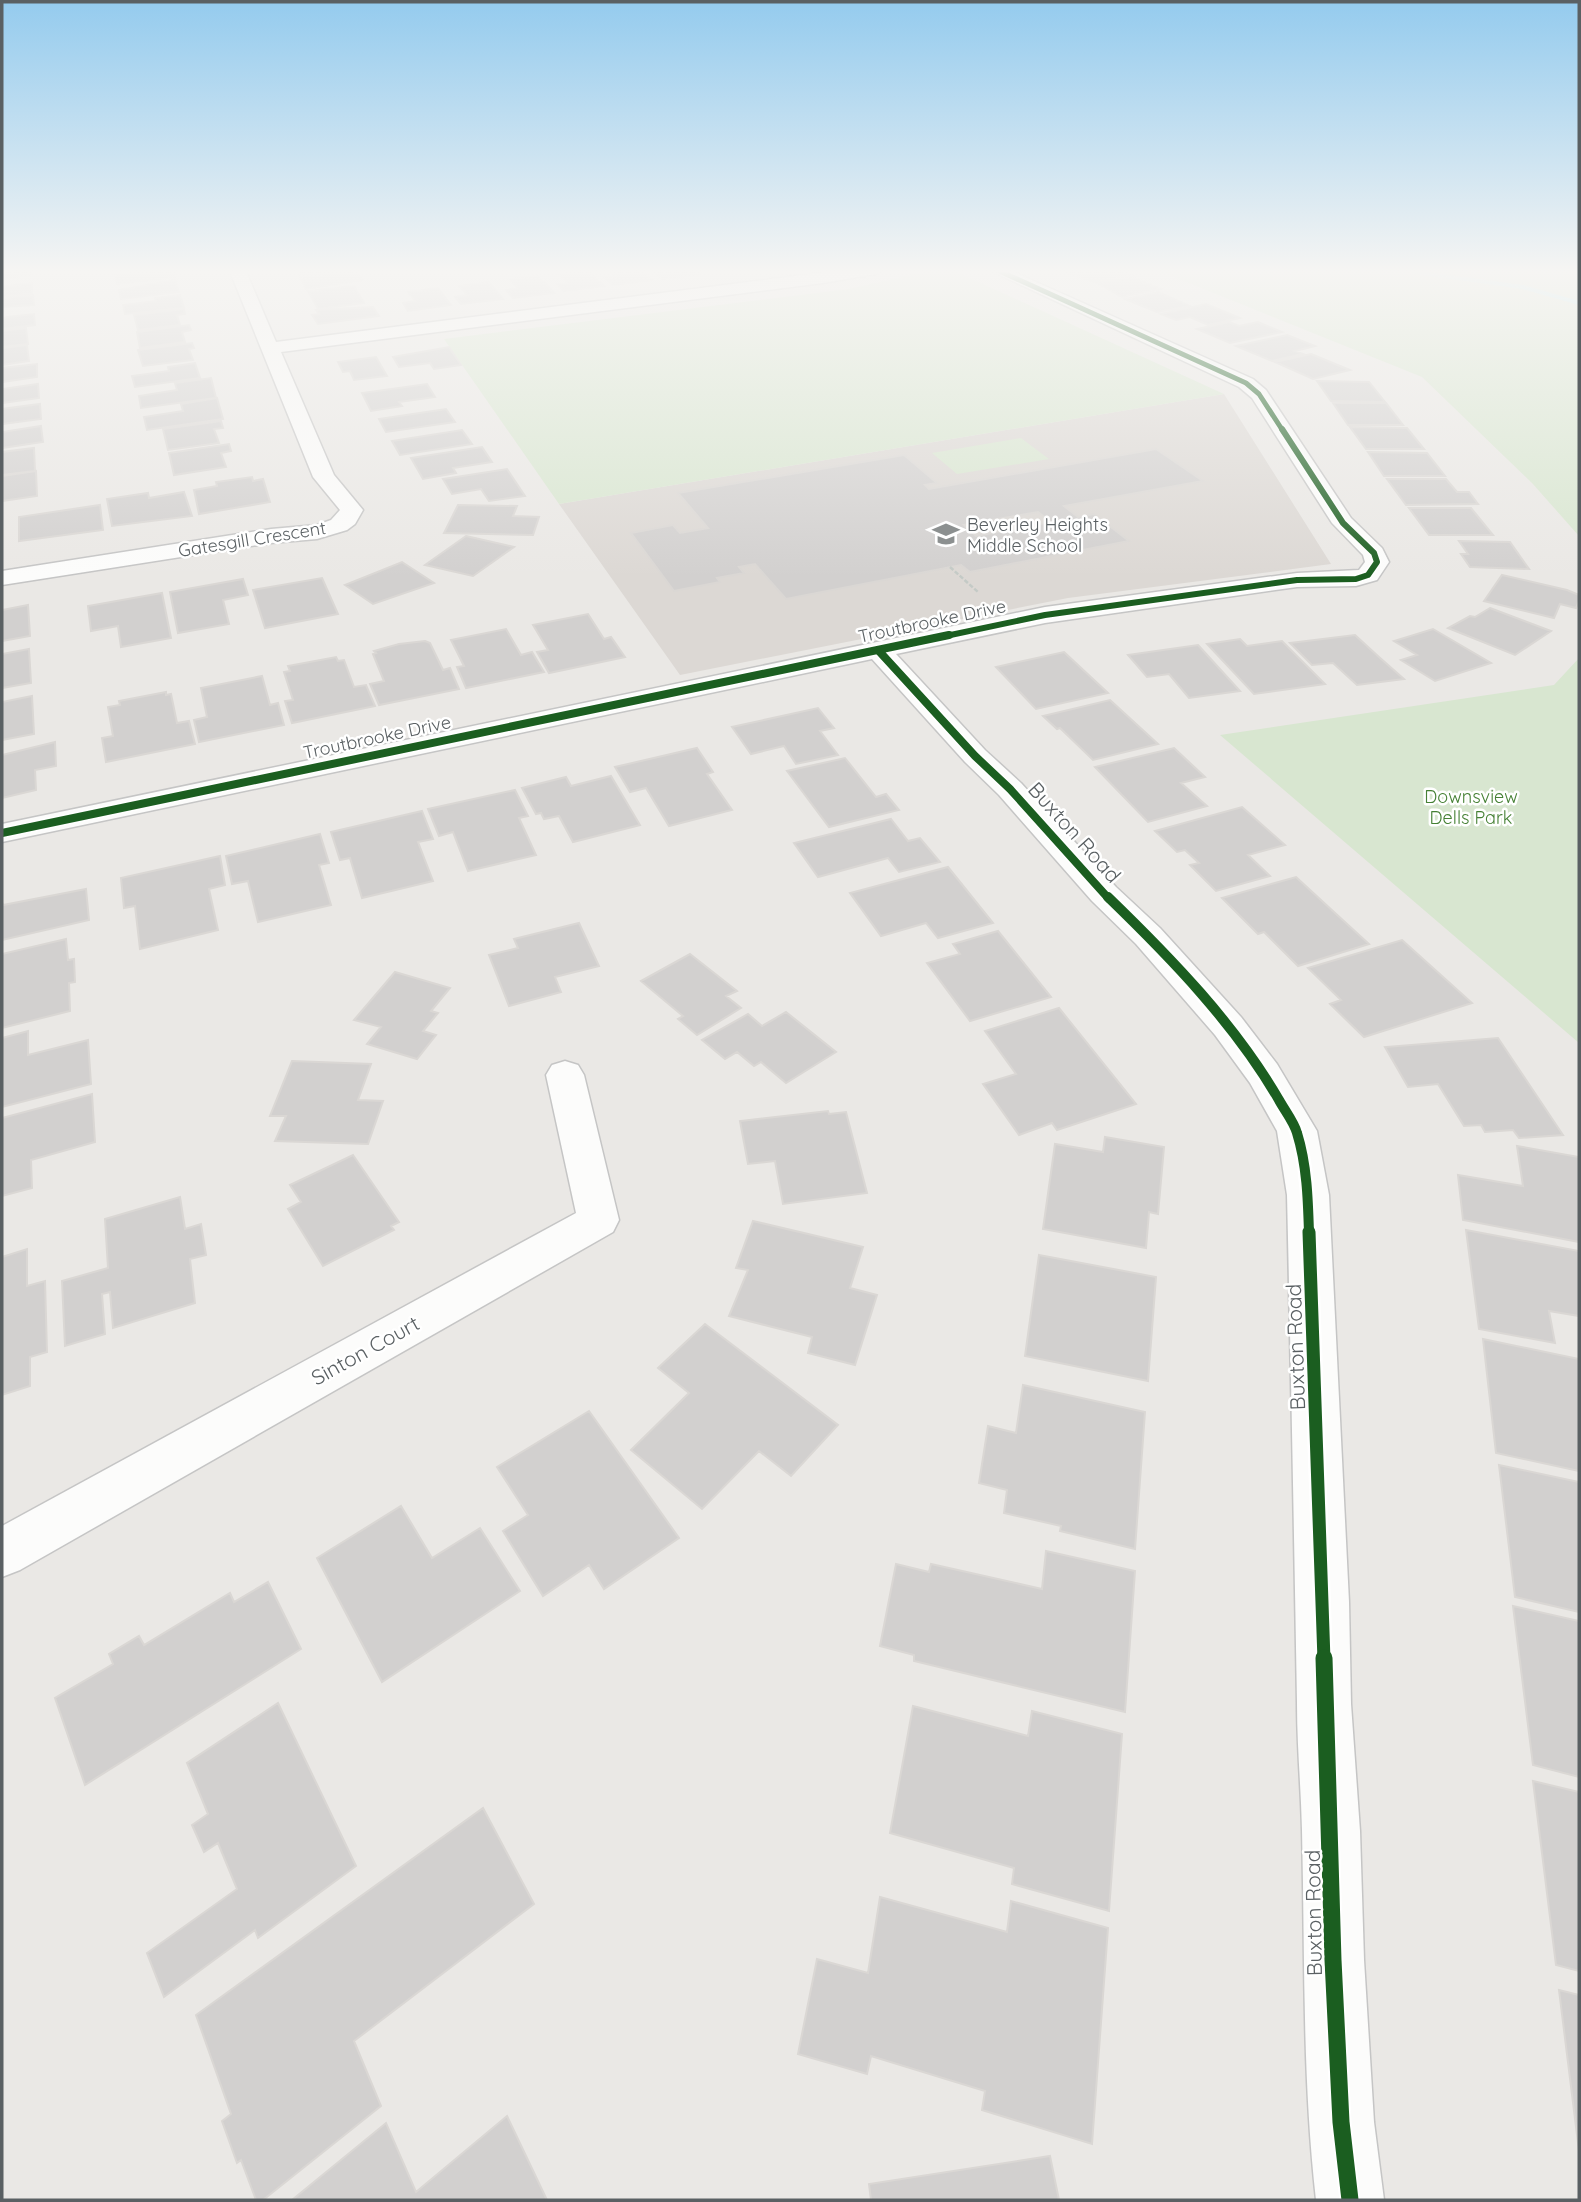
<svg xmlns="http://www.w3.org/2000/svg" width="1581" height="2202" viewBox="0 0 1581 2202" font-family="Quicksand,sans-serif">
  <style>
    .education { fill: #dcd8d4 }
    .green { fill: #d8e6d0 }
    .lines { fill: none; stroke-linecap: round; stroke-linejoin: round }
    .stream { fill: #b7edf6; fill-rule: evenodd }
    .building { fill: #d2d0cf; stroke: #dad7d4; stroke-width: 2; fill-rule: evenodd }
    .minor-casing { stroke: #c5c5c5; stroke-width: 3 }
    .path { stroke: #c4cac6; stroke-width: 2.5; stroke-dasharray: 4.5 2; stroke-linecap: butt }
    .minor { fill: #fcfcfb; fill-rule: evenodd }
    .cycleway-far5-casing { stroke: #fff; stroke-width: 7 }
    .cycleway-far4-casing { stroke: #fff; stroke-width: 9 }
    .cycleway-far3-casing { stroke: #fff; stroke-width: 11 }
    .cycleway-far2-casing { stroke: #fff; stroke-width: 15 }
    .cycleway-far1-casing { stroke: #fff; stroke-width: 18 }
    .cycleway-casing { stroke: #fff; stroke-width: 21 }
    .cycleway-far5 { stroke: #1b5e20; stroke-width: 5 }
    .cycleway-far4 { stroke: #1b5e20; stroke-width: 6 }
    .cycleway-far3 { stroke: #1b5e20; stroke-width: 8 }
    .cycleway-far2 { stroke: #1b5e20; stroke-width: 10 }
    .cycleway-far1 { stroke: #1b5e20; stroke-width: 13 }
    .cycleway { stroke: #1b5e20; stroke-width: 17 }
    .labels { text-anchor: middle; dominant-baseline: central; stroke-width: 5; stroke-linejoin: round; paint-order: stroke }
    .far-poi-label { font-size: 18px; fill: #5a6063; stroke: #fff; text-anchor: start }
    .far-street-label { font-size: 18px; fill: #5a6063; stroke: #fff }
    .far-park-label { font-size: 18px; fill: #458034; stroke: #fff }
    .street-label { font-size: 21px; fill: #5a6063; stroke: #fff }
  </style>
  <rect width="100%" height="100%" fill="#eae8e5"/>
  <!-- education -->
  <path class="education" d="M1224 394 1331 564 1068 598 680 675 559 504Z"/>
  <!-- green -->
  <path class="green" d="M937 269H950L1224 394 559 504 444 339 849 289Z
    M1154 269H1579V536L1532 483 1422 377Z
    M1021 438 1049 459 957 474 932 453Z
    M1579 658V1043L1220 735 1554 685Z"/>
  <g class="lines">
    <!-- stream -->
    <path class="stream" d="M1406 269 1523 285 1579 301V305L1522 289 1415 274Z"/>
  </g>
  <!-- building -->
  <path class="building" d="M2 269H30L31 275 6 278 2 277Z
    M145 269H173L176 277 117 284 115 275 146 272Z
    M296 269H358L300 276Z
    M608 269H640L652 280 613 285 605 278 616 277Z
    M662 269H693L700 274 662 279 654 272 664 271Z
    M1075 269H1116L1132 275 1095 282 1061 271Z
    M587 270 604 286 564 291 557 284 568 283 559 274Z
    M356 271 362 280 306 289 300 277Z
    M538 276 554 293 513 298 506 290 518 289 510 279Z
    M1131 277 1161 289 1122 297 1097 283Z
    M175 280 179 292 121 299 119 290Z
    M489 282 503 299 461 304 455 297 467 295 459 286Z
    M32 283V293L2 297V288L6 286Z
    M354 286 364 303 318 309 308 291Z
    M438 288 451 305 408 311 403 303 415 301 408 292Z
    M1158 292 1190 306 1157 312 1125 299Z
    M33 295 34 305 2 307V298Z
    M180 295 184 308 125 314 123 305 156 301 155 298Z
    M1206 304 1240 318 1208 325 1190 317 1176 320 1161 314Z
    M373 307 379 316 318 324 312 315 319 314 316 310Z
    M184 309 185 314 177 315 180 325 138 330 134 315Z
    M34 314 35 325 2 329V319L7 317Z
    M1229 322 1239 326 1258 322 1282 332 1230 343 1197 329Z
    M189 325 191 330 182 332 185 342 140 348 137 332Z
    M26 328 28 344 2 347V331Z
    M1287 335 1315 346 1295 351 1303 354 1272 361 1236 346Z
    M192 343 194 348 189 349 193 360 143 366 138 350Z
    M27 345 29 361 2 365V348Z
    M449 347 461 365 434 369 430 363 399 367 393 357Z
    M1311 354 1350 370 1313 379 1275 362Z
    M376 357 387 376 354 380 350 371 343 372 338 362Z
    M195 363 200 378 135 387 132 376 169 371 168 367Z
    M37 364V377L2 382V368Z
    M211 378 216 398 141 408 139 396 177 390 175 383Z
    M1317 381 1369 382 1385 402 1331 401Z
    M38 384 39 398 2 403V389Z
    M427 384 435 397 399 402 402 406 371 411 362 393Z
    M217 398 223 419 147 430 144 417 183 411 181 404Z
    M1333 403H1386L1403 425H1348Z
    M40 404 41 419 2 424V409Z
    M446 409 455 422 386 432 379 419Z
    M221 421 223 428 214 429 219 443 168 450 163 429Z
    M41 426 43 442 2 448V432Z
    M1350 427 1407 428 1424 449H1366Z
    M462 430 472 444 400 455 392 441Z
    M229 444 231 451 221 453 226 467 174 475 169 453Z
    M482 447 492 462 453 468 456 473 423 479 411 458Z
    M34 448 35 471 2 475V452Z
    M1156 449 1203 481 1064 506 1078 517 1094 514 1129 541 970 572 961 565 786 599 755 564 739 567 744 573 717 578 720 582 674 591 631 533 673 525 680 533 708 528 678 493 904 455 937 483 925 485 929 489ZM1038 512 1051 522 976 536 964 525Z
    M1368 452 1427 453 1445 476H1384Z
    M507 469 525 496 489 501 481 489 452 494 443 479Z
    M36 471 37 496 2 501V476Z
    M252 477 253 481 263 479 270 502 199 514 194 490 217 486 216 482Z
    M1387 479H1446L1457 492H1469L1478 504 1406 505Z
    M184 492 192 516 112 526 107 499 148 493 149 498Z
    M100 505 103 530 19 541V517Z
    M458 505 517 506 513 516 539 517 533 535 444 533Z
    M1409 508H1471L1493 535H1429Z
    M466 536 514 547 473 576 425 565Z
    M1459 541 1510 542 1529 569 1470 567 1461 554H1468Z
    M402 562 434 583 373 604 345 585Z
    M1502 575 1567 590 1579 595V601L1576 608 1560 604 1554 618 1484 601Z
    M322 578 338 614 265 628 253 590Z
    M243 579 248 595 223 600 229 624 178 633 170 592Z
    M162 593 171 638 121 647 118 626 91 631 88 606Z
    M28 605 30 636 2 641V610Z
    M1490 608 1551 631 1515 655 1448 628 1470 616 1475 617Z
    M588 614 604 639 611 637 625 657 549 673 537 652 548 650 533 625Z
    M506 629 521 655 532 652 544 672 466 688 457 667 464 666 451 640Z
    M1433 629 1491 663 1435 681 1401 660 1417 655 1394 641Z
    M1355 635 1379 657 1404 679 1357 685 1333 663 1312 665 1290 643Z
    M1240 639 1247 646 1282 641 1325 684 1254 694 1207 644Z
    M425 641 430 643 443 670 450 668 459 689 379 705 370 684 384 681 373 654 376 653 374 651 399 644Z
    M1198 645 1240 691 1189 698 1169 674 1147 677 1128 655Z
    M29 649 31 683 2 688V654Z
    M1064 652 1108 693 1036 709 996 667Z
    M336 657 338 661 344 660 354 687 366 685 375 706 292 723 285 701 293 700 284 672 290 671 288 666Z
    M262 676 270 705 278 703 284 725 199 742 194 720 207 717 201 688Z
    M166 692V695L171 694 177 723 189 721 195 744 106 762 102 738 113 736 108 707 120 705 119 701Z
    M32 696 34 734 2 740V702Z
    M1110 700 1158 744 1093 760 1060 728 1057 729 1043 716Z
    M818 708 834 728 820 731 838 755 796 764 784 746 751 754 732 727Z
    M55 742 56 766 35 770 36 790 2 798V755Z
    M697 748 713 772 707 774 732 810 669 826 646 788 630 792 615 767Z
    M1174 748 1205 777 1181 783 1207 806 1148 822 1095 767Z
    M845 758 876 797 886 794 899 810 829 827 787 771Z
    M611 776 640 825 573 842 559 816 544 819 541 813 536 814 522 788 566 777 571 786Z
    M515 790 528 816 519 818 536 855 468 871 453 832 439 836 428 809Z
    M1242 807 1285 845 1248 855 1270 876 1216 891 1190 865 1199 863 1185 850 1177 852 1155 831Z
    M422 811 433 839 418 842 433 881 362 898 350 858 340 860 331 832Z
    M891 819 908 841 920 838 940 862 899 872 888 858 818 877 794 843Z
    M320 834 329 863 319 865 331 905 258 922 248 881 232 884 226 856Z
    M220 856 225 885 209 889 218 930 140 949 135 906 124 908 121 878Z
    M948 867 993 923 938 938 926 923 881 936 850 893Z
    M1296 877 1334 912 1369 944 1298 966 1264 932 1258 934 1222 898Z
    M86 889 89 920 2 940V902L3 905Z
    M579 923 599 966 555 977 561 992 509 1006 489 955 518 948 514 939Z
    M998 931 1051 997 970 1021 927 963 960 954 953 944Z
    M66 939 68 960 74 959 75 982 69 983 70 1011 2 1028V954Z
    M1402 940 1472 1003 1364 1037 1330 1004 1341 1000 1308 968Z
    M690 954 737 991 726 996 741 1008 697 1035 678 1019 683 1016 641 981Z
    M395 972 450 988 431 1011 438 1013 423 1031 436 1035 417 1059 367 1044 381 1027 354 1020Z
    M1059 1008 1136 1104 1057 1130 1052 1123 1019 1135 983 1084 1016 1074 985 1031Z
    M786 1012 836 1052 786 1083 761 1062 754 1066 737 1052 725 1059 702 1040 748 1014 762 1026Z
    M28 1031V1055L88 1040 91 1084 2 1107V1038Z
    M1498 1038 1563 1135 1519 1138 1513 1130 1485 1132 1481 1125 1464 1126 1438 1084 1408 1087 1385 1047Z
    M292 1061 371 1064 358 1100 383 1101 368 1144 275 1141 286 1116H270Z
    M92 1094 95 1142 31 1160 32 1188 2 1196V1118Z
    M828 1111 829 1114 846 1112 867 1193 783 1204 775 1161 748 1164 740 1121Z
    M1105 1137 1164 1147 1158 1214 1149 1212 1146 1248 1043 1229 1055 1144 1103 1152Z
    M1517 1146 1579 1157V1242L1463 1220 1458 1175 1523 1186Z
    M353 1155 399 1222 391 1226 394 1230 323 1266 288 1209 301 1202 290 1185Z
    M180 1197 185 1229 201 1224 206 1255 190 1259 195 1303 113 1328 110 1292 102 1294 105 1334 65 1346 62 1281 108 1268 105 1219Z
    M753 1221 863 1247 850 1288 877 1295 855 1365 808 1353 812 1337 729 1316 748 1270 736 1268Z
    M1466 1230 1579 1251V1316L1549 1311 1555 1343 1479 1329Z
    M27 1249V1286L45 1281 47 1352 30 1357V1386L2 1395V1257Z
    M1039 1255 1156 1277 1148 1381 1025 1356Z
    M705 1324 838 1425 791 1476 759 1451 702 1509 631 1450 689 1393 658 1368Z
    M1483 1339 1579 1359V1471L1496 1453Z
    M1023 1385 1145 1412 1135 1549 1060 1531 1061 1526 1004 1513 1007 1490 979 1483 988 1426 1016 1433Z
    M589 1411 679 1538 604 1589 589 1565 543 1596 503 1531 528 1515 497 1467Z
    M1499 1465 1579 1482V1612L1515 1597Z
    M401 1506 432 1558 480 1528 520 1591 382 1682 317 1558Z
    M1046 1551 1135 1571 1125 1712 914 1661V1655L880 1646 896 1564 929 1572 931 1564 1042 1589Z
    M268 1582 301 1649 85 1785 55 1698 113 1664 109 1654 139 1636 144 1645 230 1593 234 1602Z
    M1513 1606 1579 1621V1777L1533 1765Z
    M278 1703 356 1866 258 1938 255 1930 164 1997 147 1953 237 1889 218 1843 204 1852 192 1825 208 1814 187 1763Z
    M913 1706 1028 1736 1032 1711 1122 1734 1109 1911 1012 1884 1014 1868 890 1833Z
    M1533 1781 1579 1792V1971L1556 1965Z
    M483 1808 534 1904 354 2041 381 2106 263 2200H256L241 2160 237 2163 222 2121 231 2114 196 2015Z
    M880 1897 1007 1932 1011 1901 1108 1928 1092 2144 982 2110 985 2091 871 2056 867 2074 798 2054 817 1959 868 1973Z
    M1559 1990 1579 1995V2151Z
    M507 2116 547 2200H292L386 2123 416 2192Z
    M1050 2156 1059 2200H871L869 2184Z"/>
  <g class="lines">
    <!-- minor casing -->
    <g class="minor-casing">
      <path id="minor" d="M229 269H245L276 342 850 269H884L876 274 823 283 281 352 334 475 363 510 355 524 347 530 317 539 271 543 2 585V571L271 529 317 525 331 520 340 510 313 477Z
        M987 269H1007L1253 379 1266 390 1351 518 1382 548 1389 562 1377 580 1356 586 1297 587 1045 623 896 654 985 750 1021 783 1116 887 1160 928 1241 1017 1277 1064 1317 1131 1329 1195 1349 1602 1351 1704 1360 1831 1364 1960 1374 2122 1384 2200H1316C1302 2077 1305 1954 1302 1830 1301 1788 1297 1746 1297 1703 1294 1534 1291 1364 1287 1195L1277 1131 1250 1083 1215 1035 1136 944 1092 901 999 795 965 762 872 659 2 842V824L1045 607 1297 573 1359 570 1365 562 1363 555 1332 523 1252 398 1239 387Z
        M565 1061 578 1065 584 1075 619 1220 613 1232 20 1570 2 1577V1526L576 1213 546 1075 552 1065Z"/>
    </g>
    <!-- path -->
    <path class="path" d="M950 567 978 592"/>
    <!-- minor -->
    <use href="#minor" class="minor"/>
    <!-- cycleway-far5 casing -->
    <g class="cycleway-far5-casing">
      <path id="cycleway-far5" d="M995 269 1246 383 1259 394 1283 431"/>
    </g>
    <!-- cycleway-far4 casing -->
    <g class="cycleway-far4-casing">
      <path id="cycleway-far4" d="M941 637 1045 615 1297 580 1356 579 1368 575 1377 562 1374 553 1343 523 1282 429"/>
    </g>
    <!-- cycleway-far3 casing -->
    <g class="cycleway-far3-casing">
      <path id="cycleway-far3" d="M878 650 975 756 1010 789 1109 899
        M2 833 949 635"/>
    </g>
    <!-- cycleway-far2 casing -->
    <g class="cycleway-far2-casing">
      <path id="cycleway-far2" d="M1108 897C1171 958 1235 1024 1279 1100 1285 1111 1294 1122 1297 1133 1307 1165 1308 1200 1309 1233"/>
    </g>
    <!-- cycleway-far1 casing -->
    <g class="cycleway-far1-casing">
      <path id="cycleway-far1" d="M1309 1232 1324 1660"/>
    </g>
    <!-- cycleway casing -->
    <g class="cycleway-casing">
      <path id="cycleway" d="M1324 1658 1333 1960 1341 2122 1350 2200"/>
    </g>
    <!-- cycleway-far5 -->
    <use href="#cycleway-far5" class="cycleway-far5"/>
    <!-- cycleway-far4 -->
    <use href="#cycleway-far4" class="cycleway-far4"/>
    <!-- cycleway-far3 -->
    <use href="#cycleway-far3" class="cycleway-far3"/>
    <!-- cycleway-far2 -->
    <use href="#cycleway-far2" class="cycleway-far2"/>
    <!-- cycleway-far1 -->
    <use href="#cycleway-far1" class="cycleway-far1"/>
    <!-- cycleway -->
    <use href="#cycleway" class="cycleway"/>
  </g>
  <!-- sky -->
  <linearGradient id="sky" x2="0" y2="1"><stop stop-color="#94cbee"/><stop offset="0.47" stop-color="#f6f5f3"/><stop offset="1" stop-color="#f6f5f3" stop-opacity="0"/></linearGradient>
  <rect width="1581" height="577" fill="url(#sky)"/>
  <!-- icons -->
  <defs>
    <g id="school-bare" transform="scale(2.1)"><path d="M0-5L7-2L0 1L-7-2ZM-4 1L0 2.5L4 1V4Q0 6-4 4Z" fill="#8c9090" stroke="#fff" stroke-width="2.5" paint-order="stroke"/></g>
  </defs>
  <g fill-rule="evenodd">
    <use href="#school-bare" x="946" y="534"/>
  </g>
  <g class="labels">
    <!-- far-poi labels -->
    <g class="far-poi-label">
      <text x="967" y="524">Beverley Heights<tspan x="967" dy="21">Middle School</tspan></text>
    </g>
    <!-- far-street labels -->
    <g class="far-street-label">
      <text transform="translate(252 539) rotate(-9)">Gatesgill Crescent</text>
      <text transform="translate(932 621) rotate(-12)">Troutbrooke Drive</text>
      <text transform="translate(377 737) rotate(-12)">Troutbrooke Drive</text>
    </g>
    <!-- far-park labels -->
    <g class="far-park-label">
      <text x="1471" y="796">Downsview<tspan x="1471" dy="21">Dells Park</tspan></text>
    </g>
    <!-- street labels -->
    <g class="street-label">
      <text transform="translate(1075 832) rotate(48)">Buxton Road</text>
      <text transform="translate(1295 1347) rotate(-92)">Buxton Road</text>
      <text transform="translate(365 1350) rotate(-29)">Sinton Court</text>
      <text transform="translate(1313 1913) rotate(-91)">Buxton Road</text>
    </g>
  </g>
  <!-- border -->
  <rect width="1581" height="2202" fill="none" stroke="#5a6063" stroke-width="7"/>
</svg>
